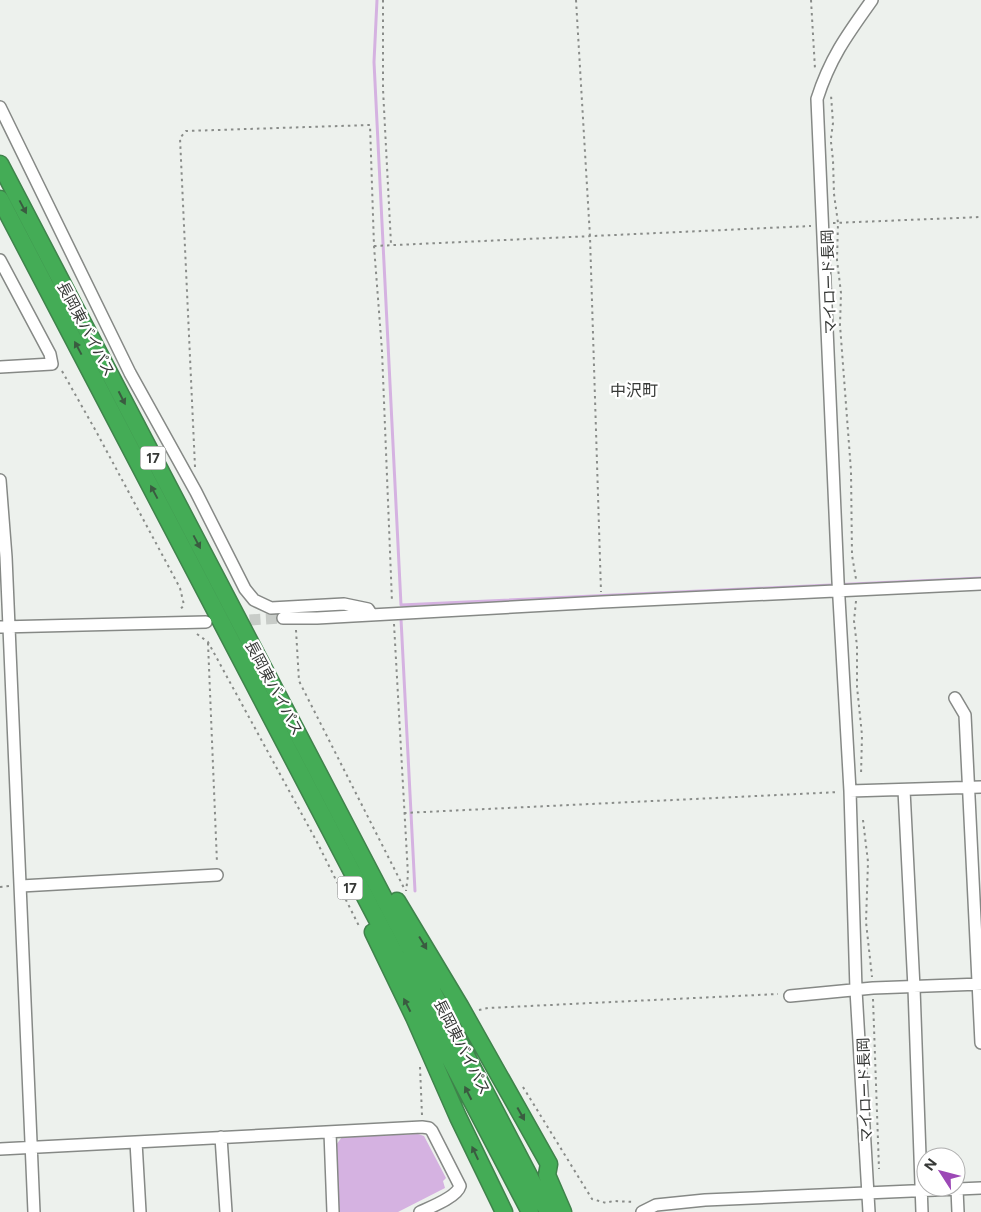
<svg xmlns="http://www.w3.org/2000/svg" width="981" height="1212" viewBox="0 0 981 1212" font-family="Figtree,'Noto Sans JP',sans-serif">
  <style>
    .water { fill: #d5b2e1 }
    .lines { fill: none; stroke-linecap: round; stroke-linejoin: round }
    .stream { stroke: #d5b2e1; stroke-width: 3 }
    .minor-tunnel { stroke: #c8ccc8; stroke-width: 11; stroke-dasharray: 11 5.5; stroke-linecap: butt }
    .minor-casing { stroke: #868986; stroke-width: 14 }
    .highway-casing { stroke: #3f834b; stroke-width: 19 }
    .path { stroke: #898c89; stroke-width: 2; stroke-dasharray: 2.5 4; stroke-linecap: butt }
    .minor { stroke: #fff; stroke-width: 11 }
    .highway { stroke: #44ac56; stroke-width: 16 }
    .oneway { fill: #3a5b40 }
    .labels { text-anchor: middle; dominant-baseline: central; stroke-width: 4.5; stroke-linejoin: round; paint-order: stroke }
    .shield { fill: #fff; stroke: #727472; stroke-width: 1 }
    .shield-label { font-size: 14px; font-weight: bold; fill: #363836 }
    .street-label { font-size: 15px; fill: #363836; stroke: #fff }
    .neighbourhood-label { font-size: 16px; fill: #363836; stroke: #fff }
  </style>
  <rect width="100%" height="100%" fill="#edf1ed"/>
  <!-- water -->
  <path class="water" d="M418 1134 424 1136 446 1178 443 1181 445 1188 398 1212H339L336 1145 342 1137Z"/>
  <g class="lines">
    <!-- stream -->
    <path class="stream" d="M377 0 374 62 401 605 981 578
      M401 619 415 891"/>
    <!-- minor-tunnel -->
    <path class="minor-tunnel" d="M233 621 283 618"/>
    <!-- minor casing -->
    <g class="minor-casing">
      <path id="minor" d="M0 107 130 373 196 492 245 589 254 600 271 608 344 604 368 609 372 615
        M0 260 50 354 52 364 0 367
        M0 480 6 557 34 1212
        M283 618H317L602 602 981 584
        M0 627 206 622
        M955 698 965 715 981 1043
        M904 790 914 988 922 1212
        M850 791 981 787
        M21 886 217 875
        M790 996 873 988 981 984
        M330 1132 333 1212
        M221 1137 226 1212
        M136 1142 140 1212
        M0 1149 422 1127 429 1128 432 1131 460 1186C457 1197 431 1207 420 1212
        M957 1189 958 1212
        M642 1212 656 1205 705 1200 981 1188
        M869 1212 856 990 850 791 838 581 817 99C830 58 847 35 872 0"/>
    </g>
    <!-- highway casing -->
    <g class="highway-casing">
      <path id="highway" d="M0 164 548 1212
        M0 199 530 1212
        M397 901 460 1006 549 1164 547 1175 563 1212
        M373 932 414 1017 458 1117 504 1212"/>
    </g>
    <!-- path -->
    <path class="path" d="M383 0V89L391 244
      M576 0 590 237 601 592
      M811 0 815 69
      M831 138 833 123 831 95
      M831 142 833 160 834 194 838 223 837 260 841 293 840 325 851 471 852 555 856 579
      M833 223 981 217
      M374 246 811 226
      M62 371 97 433 180 588 184 605 179 611
      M195 467 180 138 186 131 370 125 374 246 382 351 392 602
      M856 601 854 621 857 646V687L862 735 861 775
      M394 624 408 875 406 891
      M296 630 299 681 405 890
      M197 634 208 642 317 842 360 928
      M208 643 217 863
      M404 813 839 792
      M863 820 868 862 866 922 872 977
      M0 887 9 886
      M873 999 879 1169
      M479 1010 488 1008 778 994
      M420 1067 422 1115
      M523 1087 592 1199 606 1203 613 1201 635 1202"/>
    <!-- minor -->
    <use href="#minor" class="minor"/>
    <!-- highway -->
    <use href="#highway" class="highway"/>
  </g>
  <!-- one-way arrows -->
  <defs><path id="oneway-solid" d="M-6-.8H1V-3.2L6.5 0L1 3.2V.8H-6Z" transform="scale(1.25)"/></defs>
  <g class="oneway">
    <use href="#oneway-solid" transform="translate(23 207) rotate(62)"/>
    <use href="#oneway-solid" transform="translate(78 348) rotate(-118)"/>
    <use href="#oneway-solid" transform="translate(122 398) rotate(63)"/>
    <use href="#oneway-solid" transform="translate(154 492) rotate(-118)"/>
    <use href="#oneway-solid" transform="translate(197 542) rotate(62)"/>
    <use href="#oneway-solid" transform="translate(423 943) rotate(59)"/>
    <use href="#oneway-solid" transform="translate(407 1005) rotate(-117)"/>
    <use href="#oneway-solid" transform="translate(468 1093) rotate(-117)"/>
    <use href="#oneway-solid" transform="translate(521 1114) rotate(61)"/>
    <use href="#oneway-solid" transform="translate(475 1153) rotate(-115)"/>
  </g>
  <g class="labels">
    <!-- shield labels -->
    <g class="shield">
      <rect x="140.5" y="446.5" width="25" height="23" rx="4"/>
      <rect x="337.5" y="876.5" width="25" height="23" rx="4"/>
    </g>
    <g class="shield-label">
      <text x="153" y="458">17</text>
      <text x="350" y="888">17</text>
    </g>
    <!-- street labels -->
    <g class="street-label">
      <text transform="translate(829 282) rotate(-92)">マイロード長岡</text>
      <text transform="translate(86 329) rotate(62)">長岡東バイパス</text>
      <text transform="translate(274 688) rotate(62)">長岡東バイパス</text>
      <text transform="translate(462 1047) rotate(63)">長岡東バイパス</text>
      <text transform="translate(865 1090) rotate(-92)">マイロード長岡</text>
    </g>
    <!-- neighbourhood labels -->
    <g class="neighbourhood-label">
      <text x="634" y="390">中沢町</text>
    </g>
  </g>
  <!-- north arrow -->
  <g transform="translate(941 1172) rotate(306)"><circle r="24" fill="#ffffff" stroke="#afafaf"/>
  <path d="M0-4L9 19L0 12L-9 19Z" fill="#9c48b6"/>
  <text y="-8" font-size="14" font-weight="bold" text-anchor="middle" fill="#363836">N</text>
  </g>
</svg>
